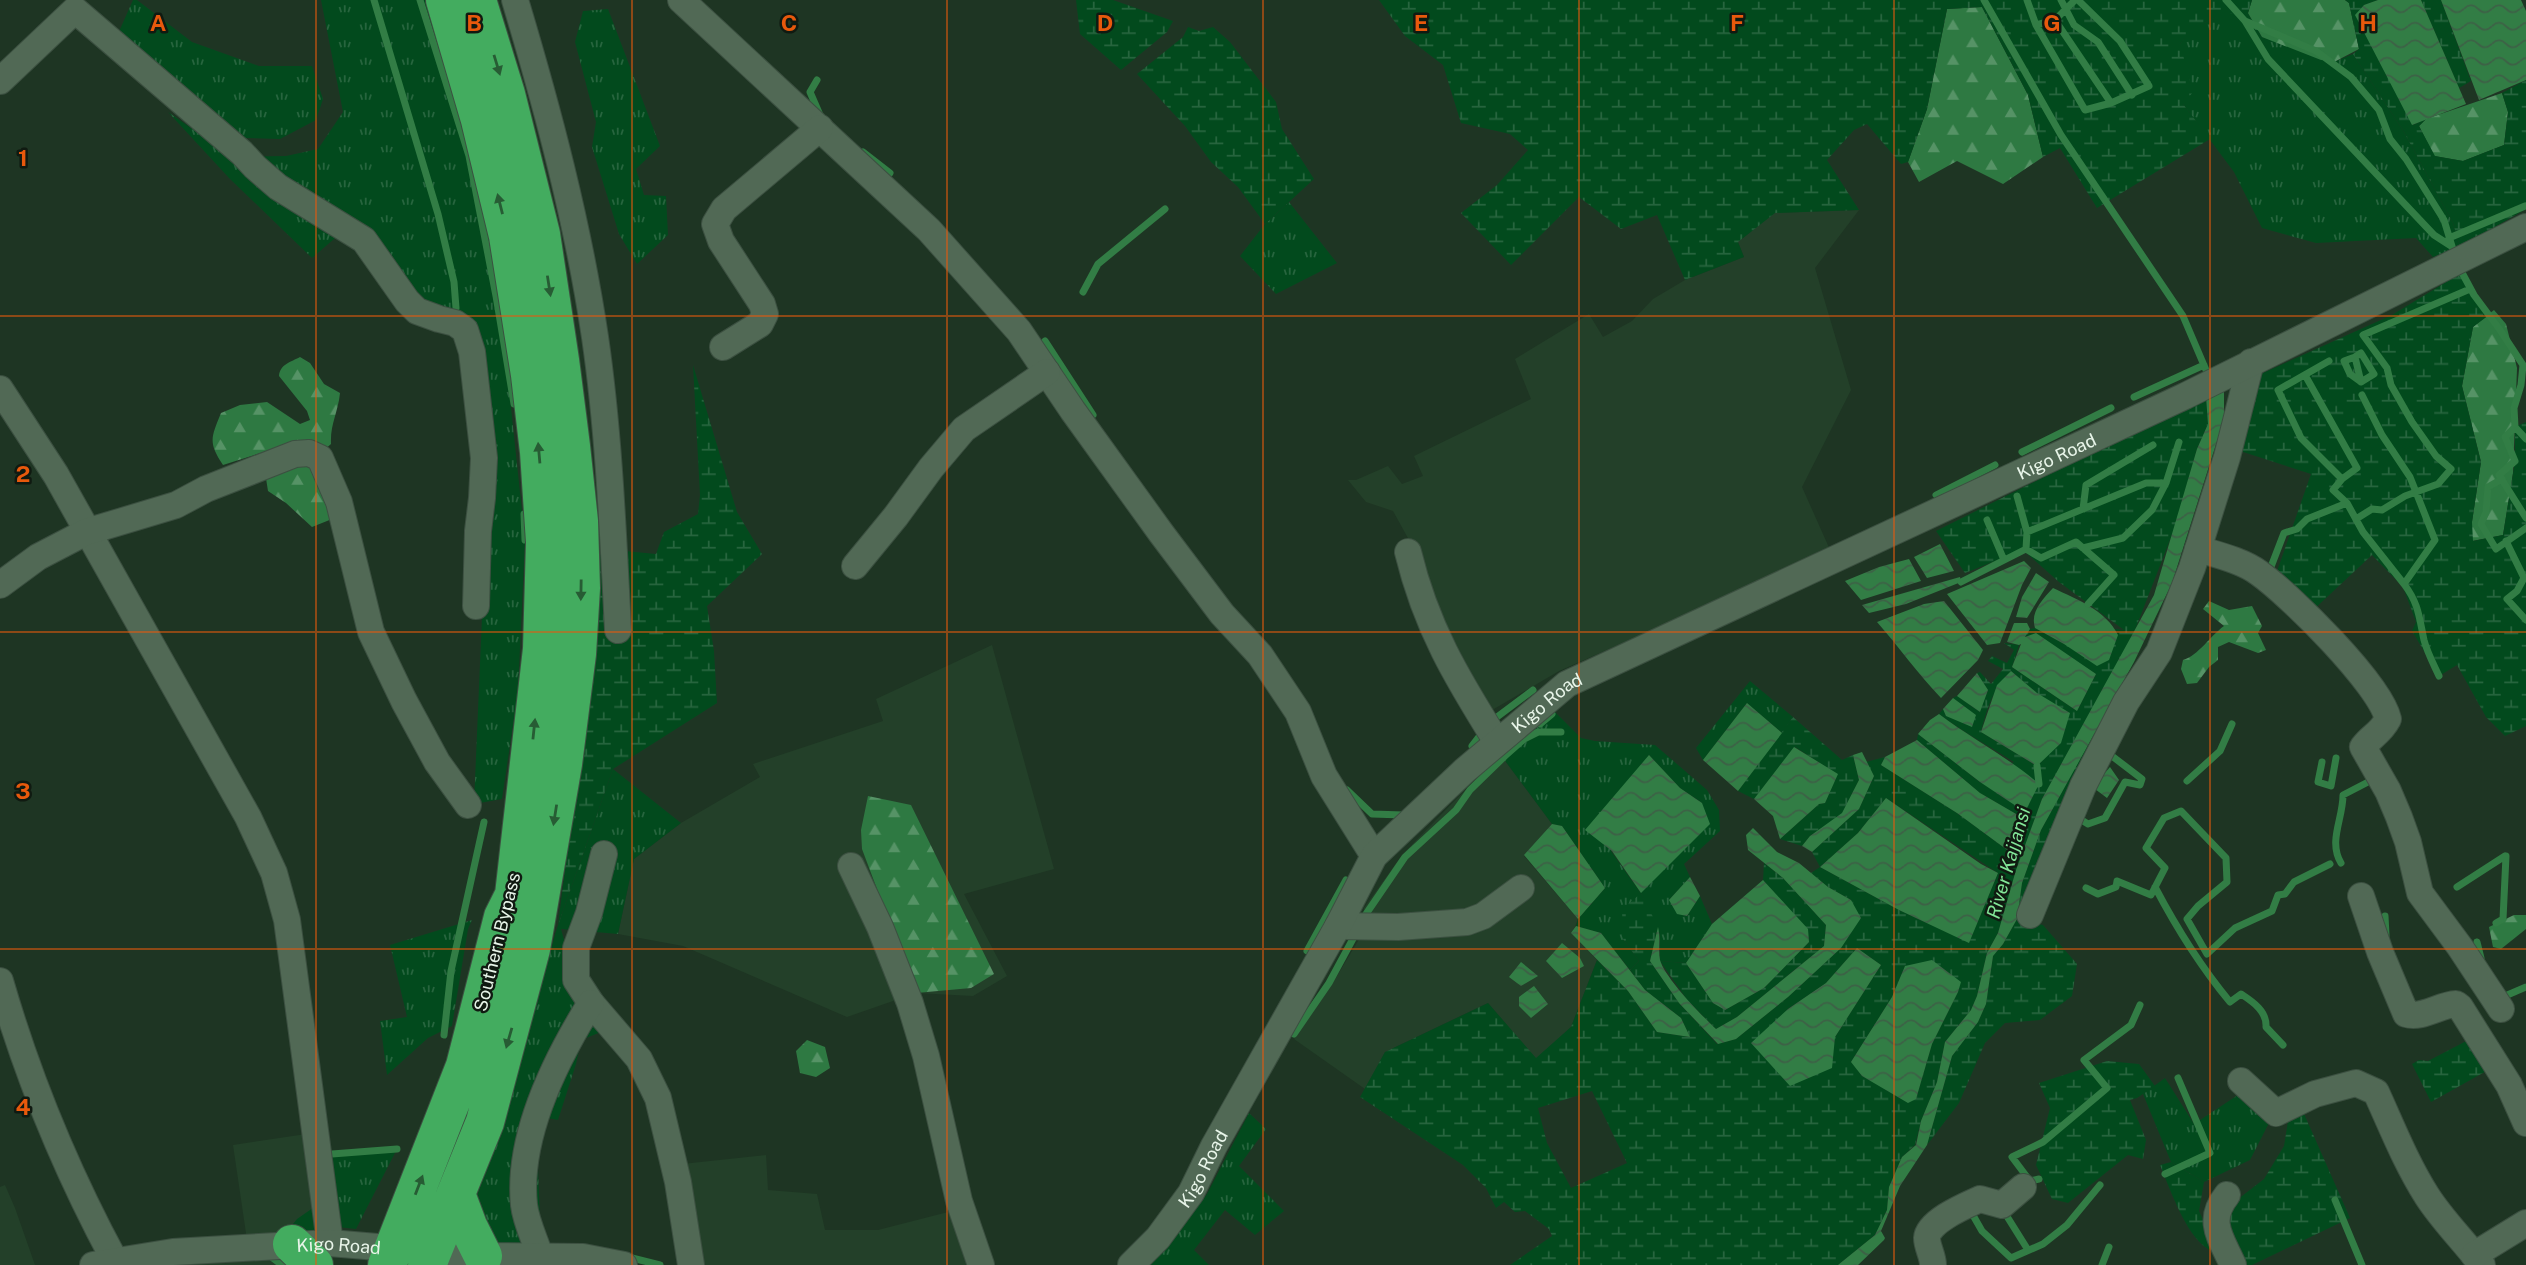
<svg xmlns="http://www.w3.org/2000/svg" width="2526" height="1265" viewBox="0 0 2526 1265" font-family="'Public Sans',sans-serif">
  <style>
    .built { fill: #234029 }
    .grass { fill: url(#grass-tufts); fill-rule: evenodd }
    .forest { fill: url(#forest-firs) }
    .wetland { fill: url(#wetland-marsh); fill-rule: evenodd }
    .water { fill: url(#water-waves) }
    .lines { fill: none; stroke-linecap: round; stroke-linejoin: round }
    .stream { stroke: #327d45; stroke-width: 7 }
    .minor-casing { stroke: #3c5041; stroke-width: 28 }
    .highway-casing { stroke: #3c5041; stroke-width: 40 }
    .minor { stroke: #516955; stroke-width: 26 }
    .highway { stroke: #43ac5f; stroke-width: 38 }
    .oneway { fill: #275c34 }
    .grid { fill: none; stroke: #e8590c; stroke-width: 2; stroke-opacity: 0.55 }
    .labels { text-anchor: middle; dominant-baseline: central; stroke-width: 5; stroke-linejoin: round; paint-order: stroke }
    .street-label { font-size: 18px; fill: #e8f5e9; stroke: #101a11 }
    .water-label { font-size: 19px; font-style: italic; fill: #82e597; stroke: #101a11 }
    .grid-label { font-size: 23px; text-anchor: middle; font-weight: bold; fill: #e8590c; stroke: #101a11; stroke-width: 5; stroke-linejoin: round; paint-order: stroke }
  </style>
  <defs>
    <pattern id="grass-tufts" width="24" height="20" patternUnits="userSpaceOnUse" patternTransform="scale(1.75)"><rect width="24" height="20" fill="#024a1d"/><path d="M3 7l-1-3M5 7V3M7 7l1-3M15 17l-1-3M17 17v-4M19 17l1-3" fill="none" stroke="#27653e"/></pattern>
    <pattern id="forest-firs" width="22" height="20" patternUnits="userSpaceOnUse" patternTransform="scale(1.75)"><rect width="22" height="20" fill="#2e7942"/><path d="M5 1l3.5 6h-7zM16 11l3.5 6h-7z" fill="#569366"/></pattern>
    <pattern id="wetland-marsh" width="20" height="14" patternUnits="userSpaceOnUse" patternTransform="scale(1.75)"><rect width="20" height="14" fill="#024a1d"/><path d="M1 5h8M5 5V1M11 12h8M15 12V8" fill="none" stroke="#27653e"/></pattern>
    <pattern id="water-waves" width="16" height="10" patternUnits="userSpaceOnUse" patternTransform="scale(1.75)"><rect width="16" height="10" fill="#327d45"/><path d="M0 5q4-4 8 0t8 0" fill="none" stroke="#3d6146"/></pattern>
  </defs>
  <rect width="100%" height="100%" fill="#1e3523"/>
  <!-- built -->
  <path class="built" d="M1859 210 1815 268 1851 390 1802 487 1831 552 1559 671 1487 713 1440 628 1414 549 1393 511 1366 502 1348 480H1356L1388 466 1402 484 1423 476 1414 456 1531 399 1515 359 1589 314 1603 337 1632 321 1653 299 1685 280 1744 257 1738 242 1774 213Z
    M992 645 1054 869 964 894 1007 976 973 996 916 993 847 1017 683 946 618 934 634 859 681 823 760 777 753 764 883 721 876 699Z
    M1500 754 1552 824 1524 856 1578 919 1572 934 1597 960 1571 1027 1536 1059 1488 1003 1385 1052 1365 1089 1294 1039 1334 981 1364 931V908L1402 855Z
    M313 1133 325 1233 247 1240 233 1145Z
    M766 1155 768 1190 817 1194 825 1230H878L956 1210 978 1265H695L682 1164Z
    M5 1185 15 1208 35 1265H0V1187Z
    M270 1256 282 1265H156Z"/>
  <!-- grass -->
  <path class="grass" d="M133 0H137L192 42 259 66H312L323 99 316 120 280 139 243 138 117 36Z
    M321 0H428L435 23 460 126 487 219 503 298 504 341 525 540 518 691 502 799 474 804 482 617V349L422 304 341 233 312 258 230 179 168 112 233 157 286 156 318 149 343 112Z
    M608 9 660 146 636 169 644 195 666 196 668 235 637 264 619 234 592 147 596 122 575 42 583 11Z
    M2226 12 2248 13 2262 37 2336 61 2353 54 2404 132 2453 223 2460 247 2433 257 2416 238 2316 243 2262 228 2234 172 2183 104 2180 44 2192 29Z
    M1289 202 1337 263 1276 294 1240 256 1265 224Z
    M1750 681 1793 717 1782 733 1747 703 1703 760 1696 748Z
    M1553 710 1581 738 1595 741 1655 745 1707 790 1719 810 1720 831 1684 864 1690 877 1669 900 1687 916 1700 896 1712 924 1686 963 1660 961V935L1641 893 1623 939 1639 961 1630 970 1601 933 1576 926 1578 919 1605 888 1562 826 1552 824 1500 754ZM1649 755 1680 788 1702 803 1640 892 1611 851Z
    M613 769 681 823 634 859 618 934 561 929 579 994 606 1030 581 1040 576 1064 558 1120 536 1116 541 1246 482 1242 472 1204 534 1007 557 928Z
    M472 920 468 929 452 1026 428 1038 387 1075 380 1021 407 1017 390 945Z
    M2165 1078 2194 1124 2241 1093 2269 1123 2250 1160 2204 1182 2171 1162 2143 1094Z
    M1249 1113 1266 1129 1239 1166 1284 1211 1255 1235 1225 1210 1194 1250 1209 1265H1145L1177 1234 1207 1194Z
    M397 1149 356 1229 338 1227 332 1154Z
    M320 1203 324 1230 284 1235 297 1219Z"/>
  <!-- forest -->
  <path class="forest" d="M2252 0H2345L2349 3 2359 49 2336 61 2321 60 2262 37 2248 13Z
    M1982 7 2028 95 2043 157 2003 184 1957 161 1919 182 1908 162 1927 109 1947 9Z
    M2502 93 2508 112 2504 145 2463 161 2434 156 2419 126 2426 119Z
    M2494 310 2506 324 2517 368 2513 473 2503 535 2472 541V522L2481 462 2462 386 2473 327Z
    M300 357 310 363 324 384 340 393C338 413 330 424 331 444L324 450 332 519 312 527 286 503 268 491 265 472 273 449 223 465C208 442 211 438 221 413L240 405 267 402 300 424 310 420 307 411 279 376C280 364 291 362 300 357Z
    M2209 601 2229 610 2252 606 2262 626 2258 633 2266 650 2258 653 2229 642 2218 647V660L2209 667 2197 683 2187 684 2181 669 2183 660C2198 656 2211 635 2224 626L2203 609Z
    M868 796 911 805 994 974 971 988 916 993 862 849 861 830Z
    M2514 915H2526V929L2501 949 2493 947 2489 927Z
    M807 1040 825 1047 830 1068 816 1077 800 1073 796 1051Z"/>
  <!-- wetland -->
  <path class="wetland" d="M1076 0H1113L1173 21 1167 32 1121 70 1080 34Z
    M1379 0H2252L2248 13C2219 12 2198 22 2180 44L2193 92 2183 104 2210 139 2097 208 2060 148 2043 157 2028 95 1982 7 1947 9 1927 109 1908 162 1901 164 1867 124 1854 130 1827 160 1859 210 1775 213 1738 242 1744 257 1685 280 1657 215 1621 229 1579 197 1511 265 1461 213 1497 185 1528 150 1510 134 1461 123 1443 65 1405 36Z
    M2345 0H2378L2364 5 2413 125 2426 119 2419 126 2435 156 2463 161 2504 145 2508 112 2502 93 2526 80V209L2460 247 2453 223 2404 132 2353 54 2359 49 2349 3Z
    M2421 0H2441L2471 81 2459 88Z
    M1188 27 1199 31 1213 27 1230 42 1276 102 1282 129 1314 179 1265 224 1238 187 1211 162 1185 126 1137 74 1183 37Z
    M2461 273 2474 295 2489 315 2473 327 2462 386 2481 462 2472 522 2473 541 2503 535 2515 461V427L2526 422V726L2505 736 2486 717 2457 665 2439 676 2412 631 2416 622 2403 587 2372 555 2310 613 2275 577 2311 474 2234 449 2256 376 2392 315Z
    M693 365 737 512 762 554 707 606 714 651 717 703 613 769 558 925 597 619 594 548 656 554 664 532 698 514 700 495Z
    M2206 396 2208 424 2197 449 2175 527 2133 635 2042 799 2016 870 1998 933 1987 953 1977 996 1971 1010 1945 1042 1937 1082 1921 1121 1915 1145 1902 1157 1889 1187 1887 1210 1875 1235 1838 1265H1510L1552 1236 1549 1229 1525 1211 1515 1212 1504 1202 1496 1208 1486 1188 1463 1165 1360 1097 1385 1052 1488 1003 1536 1058 1571 1027 1597 960 1628 991 1657 1032 1690 1037 1681 1018 1645 990 1630 970 1639 961 1623 939 1622 910 1641 893 1658 927 1650 961 1679 1003 1717 1044 1736 1039 1788 997 1841 948 1851 900 1828 887 1811 873 1820 867 1812 852 1859 809 1874 776 1866 762 1885 757 1881 765 1957 813 2010 852 2023 818 1980 793 1917 740 1918 734 1980 782 2014 762C1989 746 1963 732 1939 714L1943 709 1946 716 1958 702 1953 698 1957 696 1980 711 1988 690 1977 673 1980 672 1991 684 2003 669 1988 661 1992 656 2007 663 2014 650 2004 643 2019 645 2012 667 2077 711 2096 674 2065 654 2024 638 2030 629 2035 628 2064 644 2118 635 2115 629 2124 630 2059 582 2023 550 1965 573 1936 531ZM2011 671 2037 693V766L1981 732C1987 708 1993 689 2011 671ZM1886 798 1998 873 1969 942 1899 910 1820 867 1858 833ZM1857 948 1881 965 1835 1037 1788 1009 1826 983ZM1905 966 1958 992 1932 1044 1916 1099 1851 1062 1892 997ZM1592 1091 1627 1163 1571 1188 1547 1143 1538 1108Z
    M2114 696 2118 702 2026 921 2043 925 2077 964 2072 996 2040 1020 2005 1023 1985 1043 1959 1103 1927 1145 1952 1056 1978 1022 1986 1004 1993 956 2003 944 2017 919 2022 883 2041 830Z
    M1793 717 1842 760 1853 755 1859 780 1842 814 1810 836 1802 846 1780 839 1819 804 1825 803 1837 774 1795 747 1754 799 1738 791Z
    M1764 863 1783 878 1826 925 1824 946 1737 1017 1716 1029 1688 1001 1660 961 1686 963 1713 1003 1725 1010 1764 988 1809 942 1807 929 1763 880Z
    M2472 1038 2490 1069 2431 1102 2412 1064 2419 1060 2428 1061Z
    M2107 1061 2139 1064 2155 1086 2137 1098 2130 1100 2146 1140 2143 1159 2128 1155 2068 1203 2052 1199 2036 1165 2050 1108 2039 1083Z
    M2301 1107 2350 1218 2252 1265H2243L2225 1225 2233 1203 2264 1179 2284 1146 2289 1115Z
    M2171 1162 2204 1182 2199 1211 2218 1252C2190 1250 2170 1188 2160 1165Z"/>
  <!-- water -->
  <path class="water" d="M2378 0H2421L2466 104 2412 125 2355 15 2364 5Z
    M2441 0H2521L2526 11V80L2479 100Z
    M2224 387V419L2172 583 2134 662 2041 830 2022 883 2017 919 2003 944 1993 956 1986 1004 1978 1022 1952 1056 1927 1145 1900 1186 1881 1231 1885 1238 1884 1240 1858 1265H1838L1875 1235 1887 1210 1889 1187 1902 1157 1916 1145 1921 1121 1937 1082 1945 1042 1971 1010 1977 996 1987 953 1998 933 2016 870 2042 799 2154 595 2197 449 2208 424 2206 396Z
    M1940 544 1954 571 1927 578 1914 557Z
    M1909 559 1921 581 1861 600 1845 581 1879 567Z
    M2024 561 2031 568 2022 585 2000 643 1987 645 1947 594Z
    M2036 573 2049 582 2027 618 2016 617 2022 597Z
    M1960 577 1961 582 1906 604 1869 613 1862 605Z
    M2053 588C2076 599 2106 610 2118 635L2109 660 2097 666 2064 644 2035 628C2030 612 2042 600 2053 588Z
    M1944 601 1983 650 1978 660 1941 698C1918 674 1899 647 1877 622L1924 604Z
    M2014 623H2027L2030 629 2025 637 2036 633 2096 674 2077 711 2012 667 2021 644 2019 645 2007 642Z
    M2011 671 2037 693 2070 713 2061 743 2037 766 1981 732 1997 685Z
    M1977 673 1988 690 1980 712 1957 696Z
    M1953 698 1976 715 1972 727 1946 716 1943 709Z
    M1747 703 1782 733 1738 791 1703 760Z
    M1939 714C1972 739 2008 757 2039 784L2025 812 1980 782 1918 734 1930 720Z
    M1917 740 1980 793 2023 818 2010 852 1957 813 1881 765 1885 757Z
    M1794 747 1838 774 1825 803 1819 804 1780 839 1773 816 1754 799Z
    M1862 752 1874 776 1859 809 1812 852 1802 846 1810 836 1842 813 1859 780 1853 755Z
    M1649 755 1680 788 1702 803 1710 824 1641 893 1612 851 1585 830Z
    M2110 767 2119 780 2107 798 2095 789 2096 783Z
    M1886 798 1981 864 1998 873 1969 943 1899 910 1820 867 1858 833Z
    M1552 824 1562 826 1605 888 1578 919 1524 855Z
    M1753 828 1777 852 1799 863 1828 887 1851 900 1861 918 1841 948 1788 997 1736 1039 1718 1044 1679 1003 1650 961 1658 927C1661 938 1658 949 1660 960 1665 978 1702 1016 1716 1029L1737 1017 1824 946 1826 925 1783 878 1748 850 1746 835Z
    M1690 877 1700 896 1687 916 1677 914 1669 900Z
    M1763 880 1808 929 1809 942 1764 988 1725 1010 1713 1003 1686 963 1712 924Z
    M1576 926 1601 933 1645 990 1681 1018 1690 1037 1657 1032 1628 991 1571 933Z
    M1562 943 1580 958 1584 966 1562 978 1546 961Z
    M1857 948 1881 965 1835 1037 1832 1068 1790 1086 1751 1043 1788 1009 1826 983Z
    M1932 960 1961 982 1958 992 1932 1044 1916 1099 1908 1103 1862 1076 1851 1062 1892 997 1905 966Z
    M1521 962 1538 976 1521 986 1509 977Z
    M1534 986 1548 1004 1531 1018 1519 1006V997Z"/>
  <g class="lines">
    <!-- stream -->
    <path class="stream" d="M374 0 438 214 454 282 456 308
      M420 0 469 156 496 296 514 404
      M1984 0 2061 135 2183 316 2209 377
      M2027 0 2036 25 2085 110 2111 103 2149 86 2120 41 2078 0
      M2061 0 2074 25 2098 42 2132 95
      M2226 0 2245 21 2316 51 2351 77 2379 110 2390 139 2406 159 2444 220 2455 256
      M2055 20 2111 103
      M2245 21 2268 59 2434 235 2451 246
      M2036 25 2055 20 2075 0
      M817 80 810 92 820 115
      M863 152 890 173
      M2449 238 2525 206
      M2459 267 2474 295 2500 330 2523 365 2521 385 2514 408 2515 427 2505 437 2515 461 2499 475 2526 518
      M1083 292 1098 264 1165 209
      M1045 341 1093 415
      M2355 357 2344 361 2350 374 2361 382 2374 374 2361 353 2355 357 2361 382
      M2329 361 2278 390 2301 438 2342 479 2333 490 2347 503 2363 532 2404 584
      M2305 375 2357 468 2342 479
      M2362 395 2382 435 2410 477 2435 540 2404 584C2419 604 2419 617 2424 640 2427 652 2434 665 2439 676
      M2134 397 2204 365
      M2515 427 2526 439
      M2022 452 2111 408
      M2502 479 2488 487 2486 512 2481 524 2496 549 2526 528
      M1936 495 1995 465
      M2017 496 2027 532 2026 549
      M2083 509 2086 485 2153 445
      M524 514 525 540
      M2356 519 2372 509 2382 510 2405 496 2438 484 2451 469 2436 456 2412 422 2391 385 2387 368 2363 335 2470 289
      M1987 520 2004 560
      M2027 532 2146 483H2166L2179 442
      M2506 541 2524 578H2526
      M2083 548 2123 538 2152 510 2166 483
      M2269 572 2284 533 2297 529 2307 519 2347 503
      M2524 578 2517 591 2507 599 2526 620
      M1961 582 2026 549 2041 558 2076 542 2114 575 2088 604
      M1493 720 1533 690
      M1540 724 1552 714
      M1472 746 1482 733
      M2322 762 2318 782 2331 786 2336 758
      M2037 766 2039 784
      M2187 781 2220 751 2232 724
      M1347 790 1372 814 1403 815
      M2075 816 2088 824 2105 818 2125 782 2140 785 2142 779 2108 753
      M2341 863C2328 841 2343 819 2343 795L2370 781
      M2155 887C2176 927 2201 967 2230 1002L2241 994C2253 1002 2267 1011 2266 1027L2283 1045
      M2457 887 2505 856
      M2086 888 2098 894 2116 887 2117 881 2151 895 2165 868 2146 848 2164 818 2181 811 2226 858 2227 882 2198 906 2187 919 2207 954 2235 928 2272 911 2278 895 2285 894 2294 882 2330 864
      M1366 914 1405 857 1456 810 1470 790 1505 756 1524 739 1538 732H1561
      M2385 916 2386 935
      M2496 923 2503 919 2506 856
      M2477 942 2481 958
      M1307 951 1346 880
      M2502 993 2505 996 2526 987
      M1294 1034 1329 983 1355 935
      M444 1035 451 971 484 822
      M332 1154 397 1149
      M2165 1174 2210 1153 2178 1078
      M2039 1179 2030 1181 2012 1157 2043 1142 2107 1088 2084 1060 2131 1025 2140 1005
      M2335 1200 2362 1265
      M1970 1210 1982 1231 2011 1258 2043 1244 2067 1225 2100 1185
      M2008 1218 2028 1250
      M270 1256 282 1265
      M628 1257 660 1265
      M2102 1265 2109 1247"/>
    <!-- minor casing -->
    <g class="minor-casing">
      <g id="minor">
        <path d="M515 0C548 110 578 223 595 337 609 433 613 533 618 630"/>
        <path d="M681 0 929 230 1019 331 1073 411 1161 533 1222 614 1260 655 1298 712 1324 776 1374 856"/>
        <path d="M0 81 75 10 242 153 255 167 278 187 364 240 407 301 417 311 439 319 455 323 465 330 472 352 484 458 482 498 478 531 476 606"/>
        <path d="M723 347 760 324 765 314 762 304 721 241 715 224 724 209 820 128"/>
        <path d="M0 389 56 475 248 817 274 873 287 920 330 1243"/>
        <path d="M2198 549C2218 555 2243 561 2259 573 2290 595 2380 684 2388 719 2380 734 2372 735 2363 747L2388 791 2399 817 2408 842 2420 893 2460 947 2501 1009"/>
        <path d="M1408 552C1426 627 1457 678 1497 742"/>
        <path d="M855 566 896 516 931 468 964 429 1047 372"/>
        <path d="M0 585 38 557 86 532 176 505 206 489 295 454 309 453 320 458 339 502 371 632 404 701 437 762 468 805"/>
        <path d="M604 854 589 913 576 948V980L591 1003 639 1059 658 1098 678 1182 691 1265"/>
        <path d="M851 866 880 927 910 1003 926 1056 959 1201 981 1265"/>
        <path d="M2361 896 2380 952 2406 1014C2422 1019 2439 1005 2456 1004L2460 1007 2509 1085 2526 1123"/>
        <path d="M2030 915 2083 786 2126 702 2159 652 2192 568 2227 457 2251 362"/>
        <path d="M1338 926 1398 927 1467 922 1483 916 1521 888"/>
        <path d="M0 981C28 1078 67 1172 115 1261"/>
        <path d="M2241 1081 2276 1113 2315 1094 2356 1083 2376 1092C2392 1127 2406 1163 2427 1196 2443 1221 2464 1241 2482 1265"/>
        <path d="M2227 1195C2206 1221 2221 1238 2233 1265"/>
        <path d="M2474 1255 2526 1223"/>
        <path d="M540 1256C535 1240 526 1222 524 1205 517 1137 556 1059 591 1003"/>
        <path id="s1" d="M93 1265 173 1252 330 1243 483 1256 583 1257 624 1265"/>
        <path id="s2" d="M1131 1265 1158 1238 1191 1193 1214 1146 1338 926 1374 856 1464 771 1567 684 2185 396 2526 227"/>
        <path d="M1933 1265C1933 1256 1927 1247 1927 1238 1928 1221 1967 1205 1980 1199L2002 1205 2023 1187"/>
      </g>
    </g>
    <!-- highway casing -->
    <g class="highway-casing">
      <path id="highway" d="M456 1194 468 1226 483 1256
        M292 1244 314 1265
        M387 1265 465 1066 503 917 514 895 542 649 545 542 539 452 530 375 508 236 480 120 445 0
        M427 1265 485 1122 531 949 563 764 577 654 581 588 579 521 571 446 560 360 541 234 506 94 477 0"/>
    </g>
    <!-- minor -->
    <use href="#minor" class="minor"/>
    <!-- highway -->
    <use href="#highway" class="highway"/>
  </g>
  <!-- one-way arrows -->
  <defs><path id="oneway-solid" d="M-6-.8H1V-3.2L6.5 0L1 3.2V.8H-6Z" transform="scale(1.75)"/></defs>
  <g class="oneway">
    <use href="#oneway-solid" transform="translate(497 65) rotate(73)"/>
    <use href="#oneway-solid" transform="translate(500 204) rotate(-104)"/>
    <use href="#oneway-solid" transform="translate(549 286) rotate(81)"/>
    <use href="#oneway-solid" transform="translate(539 453) rotate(-95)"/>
    <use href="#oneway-solid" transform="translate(581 590) rotate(91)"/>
    <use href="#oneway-solid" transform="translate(534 729) rotate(-84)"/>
    <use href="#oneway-solid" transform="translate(555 815) rotate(99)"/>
    <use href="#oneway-solid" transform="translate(509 1038) rotate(106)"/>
    <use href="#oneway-solid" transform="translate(419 1185) rotate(-69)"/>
  </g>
  <!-- grid -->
  <path class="grid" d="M316 0V1265M632 0V1265M947 0V1265M1263 0V1265M1579 0V1265M1894 0V1265M2210 0V1265M0 316H2526M0 632H2526M0 949H2526"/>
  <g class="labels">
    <!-- street labels -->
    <g class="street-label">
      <text stroke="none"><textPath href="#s2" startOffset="1276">Kigo Road</textPath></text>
      <text stroke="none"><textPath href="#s2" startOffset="709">Kigo Road</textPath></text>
      <text transform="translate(497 942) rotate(-76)">Southern Bypass</text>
      <text stroke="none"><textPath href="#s2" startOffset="121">Kigo Road</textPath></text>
      <text stroke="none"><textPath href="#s1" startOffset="247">Kigo Road</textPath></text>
    </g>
    <!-- water labels -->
    <g class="water-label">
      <text transform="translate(2008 863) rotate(-74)">River Kajjansi</text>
    </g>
  </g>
  <g class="grid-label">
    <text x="158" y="31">A</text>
    <text x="474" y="31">B</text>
    <text x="789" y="31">C</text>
    <text x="1105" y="31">D</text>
    <text x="1421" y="31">E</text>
    <text x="1737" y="31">F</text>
    <text x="2052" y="31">G</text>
    <text x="2368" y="31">H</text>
    <text x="23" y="166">1</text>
    <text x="23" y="482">2</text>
    <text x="23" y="799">3</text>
    <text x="23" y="1115">4</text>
  </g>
</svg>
